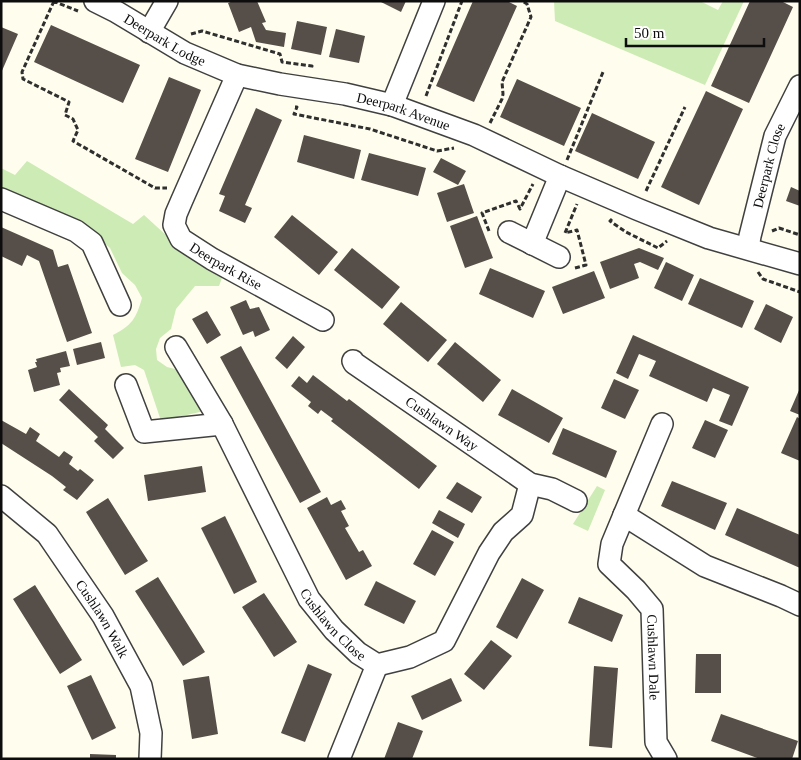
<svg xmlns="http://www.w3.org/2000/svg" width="801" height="760" viewBox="0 0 801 760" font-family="Georgia,serif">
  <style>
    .green { fill: #cdebb5 }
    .building { fill: #564f49 }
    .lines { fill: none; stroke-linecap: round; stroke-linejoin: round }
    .street-casing { stroke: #404040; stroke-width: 24 }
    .path { stroke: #2f2f2f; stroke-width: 3; stroke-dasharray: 5 2.5; stroke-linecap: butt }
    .street { stroke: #fff; stroke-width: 21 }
    .labels { text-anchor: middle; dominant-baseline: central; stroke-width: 5; stroke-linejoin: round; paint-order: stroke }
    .street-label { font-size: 14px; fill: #0d0d0d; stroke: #fff }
  </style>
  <rect width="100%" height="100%" fill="#fffded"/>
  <!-- green -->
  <path class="green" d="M554 1H700L718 10 723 1H744L705 85 555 21Z
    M27 161 133 224 144 215 190 257 223 275 219 286H195L176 309 171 329 160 338 156 349 157 360 167 367 179 370 204 411 161 421 144 370 135 365 121 367 113 335C132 325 136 319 142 298L135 285 122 273 110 248 78 219 1 191V168L15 175Z
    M597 486 605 490 588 531 573 524Z"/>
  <!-- building -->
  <path class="building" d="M233 1H257L266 22 262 23 266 30 286 33 284 47 256 42 251 27 239 32 228 3Z
    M379 1H406L401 12Z
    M473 1H507L517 6 474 102 436 86Z
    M750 1H781L793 7 749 103 711 86Z
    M297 21 327 27 321 55 291 49Z
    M51 25 140 65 123 103 34 62Z
    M1 27 18 34 1 73Z
    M336 29 365 36 359 63 329 57Z
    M169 77 201 90 168 172 135 159Z
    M517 79 581 108 564 146 500 117Z
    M706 91 743 109 699 205 661 187Z
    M256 108 282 120 245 205 252 208 245 223 219 211 225 196 219 194Z
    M592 113 655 142 638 179 575 151Z
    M304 135 361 150 354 179 297 162Z
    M369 153 426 168 418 196 361 180Z
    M441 158 466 171 458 185 433 172Z
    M464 184 474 213 447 222 437 193Z
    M791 187 800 191V206L786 201Z
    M292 215 338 252 319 275 274 237Z
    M477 216 493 258 465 268 450 226Z
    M1 227 53 250 58 267 68 264 92 333 67 342 39 261 27 255 22 266 1 256Z
    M352 248 400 287 382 309 334 270Z
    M639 248 664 258 658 270 640 262 634 264 639 278 610 289 600 262Z
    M666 262 694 275 682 301 654 288Z
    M490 268 545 291 533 318 479 294Z
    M594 271 605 298 563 314 552 287Z
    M700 278 754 301 742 328 688 304Z
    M246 300 250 309 259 307 270 330 255 337 253 331 243 335 230 307Z
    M401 302 447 340 428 362 383 324Z
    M766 304 793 317 781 343 754 329Z
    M207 311 221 335 207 344 192 319Z
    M633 335 749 387 732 426 719 421 730 395 713 388 707 402 649 376 656 361 639 354 628 379 616 373Z
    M293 336 305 347 287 369 275 358Z
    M101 342 105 358 77 365 73 349Z
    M455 342 501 380 483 402 437 364Z
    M241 346 321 492 300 503 220 357Z
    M66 351 70 366 60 368 61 372 57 373 60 385 34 392 28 370 37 367 35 362H37L36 359Z
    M313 375 347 401 349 399 437 466 419 489 331 421 333 419 321 410 318 414 308 406 311 402 291 386 299 376 307 383Z
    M614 379 639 390 625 419 601 408Z
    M800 388V415L790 411Z
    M69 389 108 425 105 429 124 448 113 459 94 441 98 437 59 400Z
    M512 389 563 418 549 443 498 415Z
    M797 417 800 419V461L781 453Z
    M1 420 26 434 30 427 40 434 36 441 59 457 64 451 73 457 69 464 78 471 80 469 94 480 77 500 63 490 66 487 52 476 1 443Z
    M705 420 728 430 715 458 692 448Z
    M563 428 617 451 606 478 552 454Z
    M202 466 206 492 148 501 144 475Z
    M672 481 727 503 715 530 661 506Z
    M457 482 482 497 472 513 446 498Z
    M327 497 331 505 341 500 346 509 341 511 349 526 345 528 359 552 363 550 372 566 346 580 307 508Z
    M108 498 148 561 125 575 86 512Z
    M737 508 800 535V568L725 535Z
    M439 510 465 524 458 538 432 523Z
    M225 516 257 582 234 594 201 528Z
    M432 530 454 542 435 576 413 564Z
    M158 577 205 652 183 666 135 591Z
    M522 578 544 590 517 639 496 627Z
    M376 581 416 601 404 624 364 605Z
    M35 585 82 660 60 674 13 599Z
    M264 593 297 642 274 657 242 607Z
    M579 597 623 615 612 642 568 623Z
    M491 640 512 656 484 690 464 674Z
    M696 654H721V693H695Z
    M308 664 332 674 305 742 281 733Z
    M594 666 618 668 612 748 589 746Z
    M91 675 116 728 92 740 67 686Z
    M209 676 218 734 192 739 183 680Z
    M451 678 462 701 422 720 411 696Z
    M721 714 798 741 792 759H760L711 741Z
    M398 722 423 731 412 759H384Z
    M90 754 116 755V759H90Z"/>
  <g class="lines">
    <!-- street casing -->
    <g class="street-casing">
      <g id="street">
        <path id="s1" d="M95 1 115 11 185 53 237 75 280 84 345 94 392 105 474 135 560 176 637 209 709 238 800 264"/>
        <path d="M149 32 167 1"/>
        <path id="s2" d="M237 75 182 200 176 214 174 225 181 239 212 259 323 320"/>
        <path d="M392 105 434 1"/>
        <path d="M1 199 76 231 92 243 120 305"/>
        <path d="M509 232 559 257"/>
        <path d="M532 244 560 176"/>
        <path id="s3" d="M748 248 750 236 775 136 800 86"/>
        <path id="s4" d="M176 347 222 424 309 599 334 630 358 653 377 665 410 657 444 641 489 553 503 532 522 515 530 484"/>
        <path id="s5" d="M353 361 354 363 530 484 552 489 576 501"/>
        <path d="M126 385 144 432 222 424"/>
        <path id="s6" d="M662 424 612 544 609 564 636 590 652 609 656 742 666 759"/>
        <path id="s7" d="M1 496 47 534 103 616 141 686 151 733 150 759"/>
        <path d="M624 515 705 566 781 596 800 605"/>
        <path d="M339 759 377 665"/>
      </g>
    </g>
    <!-- path -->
    <path class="path" d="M53 1 78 11
      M54 1 22 72 23 79 69 102 65 115 73 119 78 130 73 141 155 188H167
      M191 34 202 31 280 54 282 62 312 66 311 69
      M426 96 462 1
      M295 107H297L294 114 370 129 437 151 454 148
      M490 123 502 99 503 94 502 82 531 17 527 4 522 1
      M567 160 603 72
      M646 191 685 107
      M612 219 610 221 626 232 658 248 667 241
      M489 231 482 213 516 201 520 209 533 184
      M772 231 779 228 800 235
      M575 268 586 265 577 230 565 233 577 204
      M758 272 763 279 800 292"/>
    <!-- street -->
    <use href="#street" class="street"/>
  </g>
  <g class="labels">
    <!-- street labels -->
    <g class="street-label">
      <text stroke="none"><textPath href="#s1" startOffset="80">Deerpark Lodge</textPath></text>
      <text stroke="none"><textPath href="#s1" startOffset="331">Deerpark Avenue</textPath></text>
      <text stroke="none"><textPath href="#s3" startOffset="85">Deerpark Close</textPath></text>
      <text stroke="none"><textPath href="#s2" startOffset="231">Deerpark Rise</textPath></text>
      <text stroke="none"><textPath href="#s5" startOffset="109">Cushlawn Way</textPath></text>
      <text stroke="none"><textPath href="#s7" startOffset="161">Cushlawn Walk</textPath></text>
      <text stroke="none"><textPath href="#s4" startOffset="320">Cushlawn Close</textPath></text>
      <text stroke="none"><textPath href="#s6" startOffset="261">Cushlawn Dale</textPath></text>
    </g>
  </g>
  <!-- border -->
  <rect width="801" height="760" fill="none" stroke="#0d0d0d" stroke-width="5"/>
  <!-- scale -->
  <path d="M626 38v8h138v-8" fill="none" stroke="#0d0d0d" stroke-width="2.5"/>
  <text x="634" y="38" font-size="15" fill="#0d0d0d" stroke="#ffffff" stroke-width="4" paint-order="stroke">50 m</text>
</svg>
